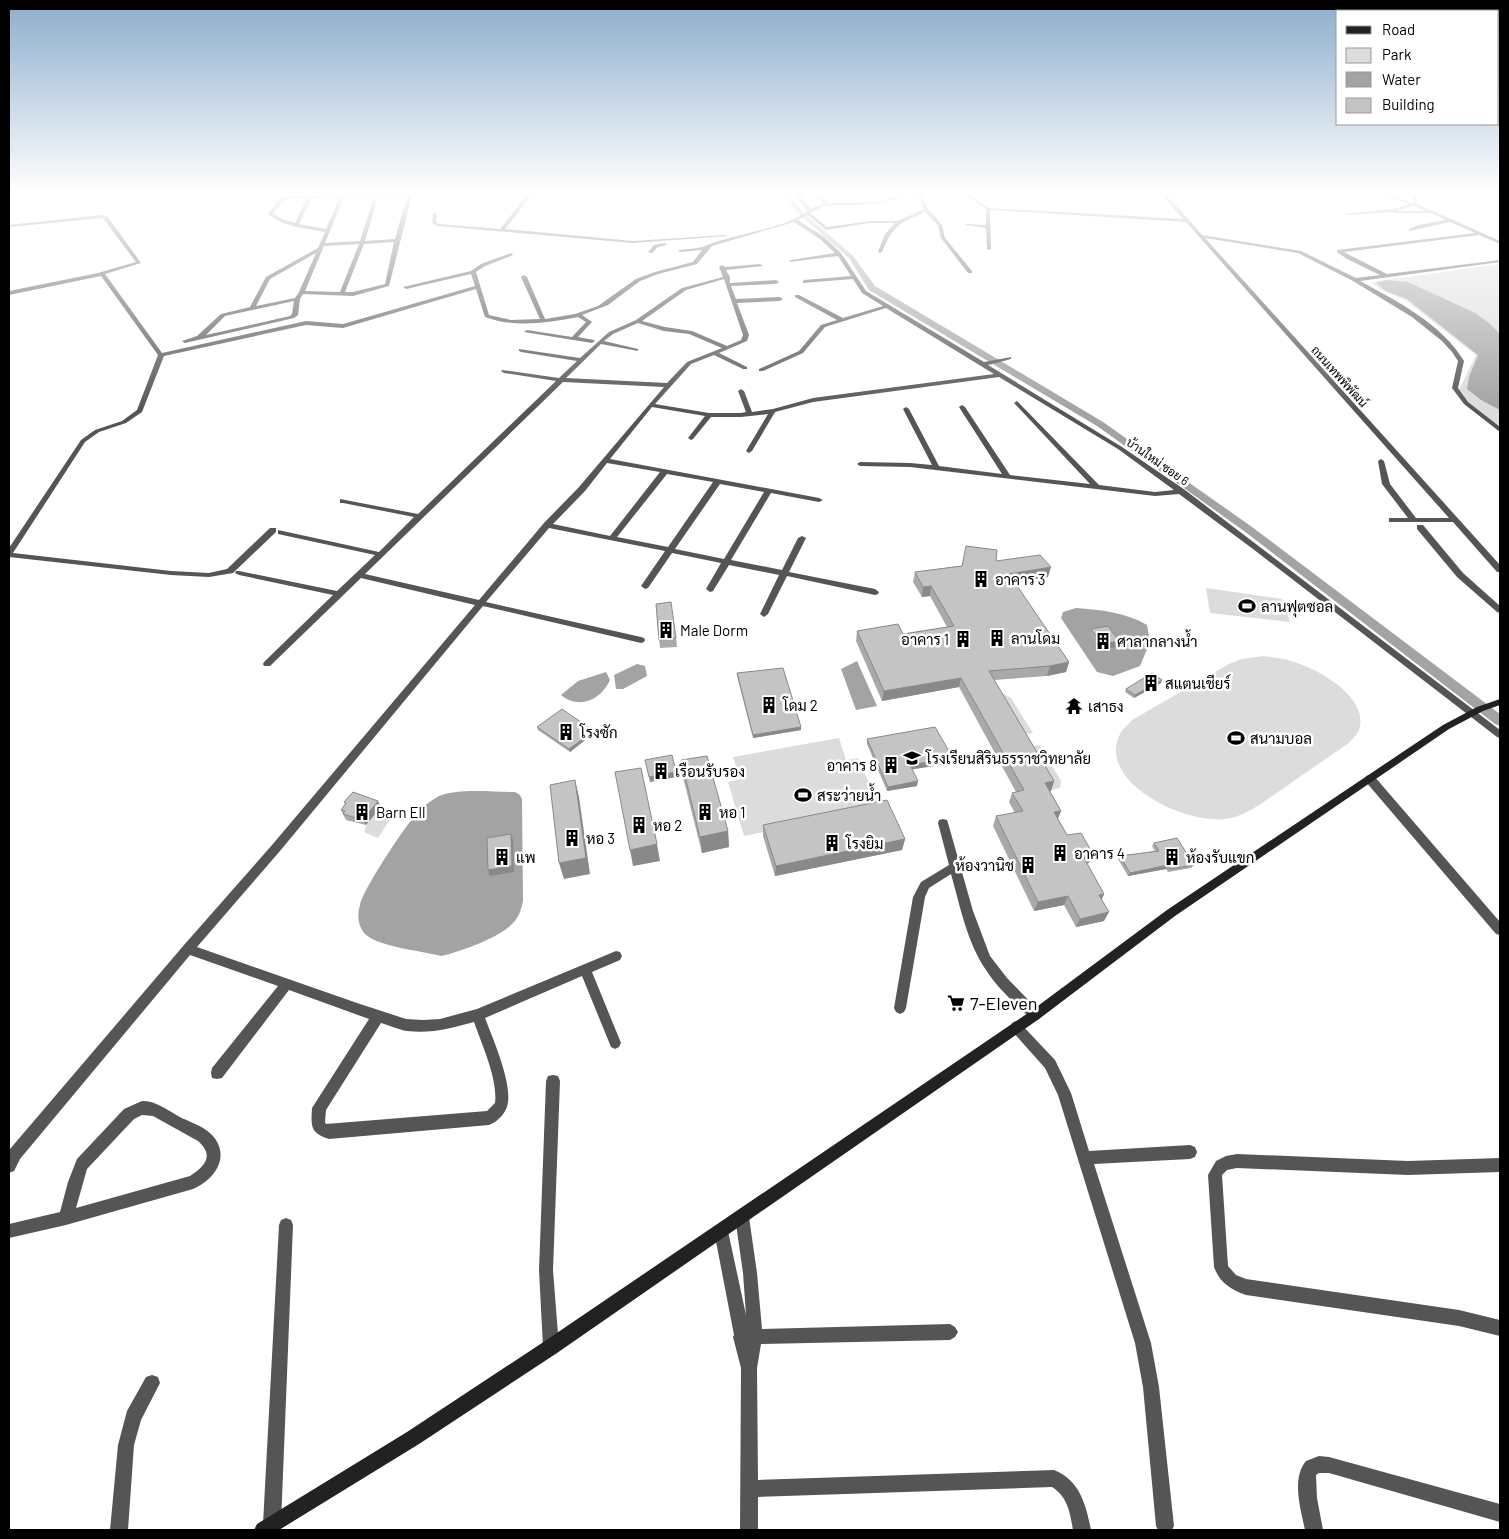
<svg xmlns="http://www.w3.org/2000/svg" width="1509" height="1539" viewBox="0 0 1509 1539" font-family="Barlow,Sarabun,sans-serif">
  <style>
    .green { fill: #dcdcdc }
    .water { fill: #a3a3a3 }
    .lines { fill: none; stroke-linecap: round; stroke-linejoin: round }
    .canal { fill: #a3a3a3; fill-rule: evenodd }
    .minor { fill: #555; fill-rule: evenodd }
    .secondary { fill: #222; fill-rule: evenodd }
    .wall { fill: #a9a9a9 }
    .shaded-wall { fill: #898989 }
    .building { fill: #c4c4c4; stroke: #898989 }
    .labels { text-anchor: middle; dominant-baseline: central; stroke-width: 5; stroke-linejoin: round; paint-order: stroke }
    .far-street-label { font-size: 12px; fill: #000; stroke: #fff }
    .poi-label { font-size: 15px; fill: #000; stroke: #fff; text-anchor: start }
    .near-poi-label { font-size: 18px; fill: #000; stroke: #fff; text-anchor: start }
  </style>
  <rect width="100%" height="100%" fill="#fff"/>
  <!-- green -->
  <path class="green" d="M1500 264V431L1467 402 1459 390 1476 355 1405 300 1381 290 1371 282Z
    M1206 588 1282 599 1290 622 1210 613Z
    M1264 656C1273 658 1283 658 1291 661 1317 668 1370 697 1359 730 1357 735 1352 739 1349 743 1327 758 1305 773 1284 788 1267 799 1251 813 1231 818 1191 828 1095 783 1120 734 1122 729 1128 725 1132 720L1229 664 1242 659Z
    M1004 694 1011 698 1033 733 1020 736 995 695Z
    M839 738 846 760 858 758 880 809 744 836 728 782 740 779 733 757Z
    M1040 745 1061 781 1060 788 1051 790 1026 747Z
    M381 807 395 812 378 838 364 832 366 826Z"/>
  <!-- water -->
  <path class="water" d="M1387 280 1408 282 1475 313 1489 323 1500 334V410L1481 400 1467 389 1469 377 1478 355 1407 299 1386 291 1377 284V282Z
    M1076 608C1101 610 1125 612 1147 625L1150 642 1140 666 1113 676 1097 672 1061 618 1063 612Z
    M857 661 877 706 856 710 841 669Z
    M637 664 645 666 647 676 623 689H616L614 675Z
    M606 672 610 680C601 700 579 710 561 695L578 681Z
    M515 792 520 795 522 799 523 901C521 910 519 917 513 923 501 937 460 952 441 956 423 951 378 947 365 934 358 926 357 916 360 905 364 888 405 826 418 812 424 805 432 800 439 796 458 788 494 792 515 792Z"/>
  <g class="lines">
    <!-- canal -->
    <path class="canal" d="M784 195H790L803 212 853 256 875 286 1103 422 1252 527 1500 714V726L1495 724 1244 531 1097 426 869 290 849 258 799 214Z"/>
    <!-- minor -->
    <path class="minor" d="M412 195 389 286 353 296 303 294 300 299 298 315 294 318 185 343 182 341 197 336 221 314 250 307 266 277 318 248 325 232C306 228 283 227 268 214L280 199 290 196ZM407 196 395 239 365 241 378 197ZM340 197 326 229 299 224 312 198ZM344 197H374L360 241 325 243ZM291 198H307L295 223 282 219 273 213 284 201ZM394 242 385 284 353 292H345L364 244ZM359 244 340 292 305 291 324 246ZM316 253 299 292 295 298 256 306 270 279ZM294 301 292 314 290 316 206 335 225 316Z
      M527 195H532L505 229 633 241 726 235 728 236 633 243 438 226 432 223 433 214 435 213 437 214 436 222 439 224 500 229Z
      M795 195H800L811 209 823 204 816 195H821L828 203 878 202 903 195H912L878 204 824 206 810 213 827 227 870 221H898L924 209 917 195H921L928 209 942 225 945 238 972 271V273H968L941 238 938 225 925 212C900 223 893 225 882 252L880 253 878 252 885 234 895 223H870L826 230 808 215 798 220 824 237 841 253 866 291 984 362 1011 357V359L988 365 1122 447 1185 490 1500 730V738L1497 737 1253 549 1179 494 1155 496 910 467 860 466 857 464 860 462 910 463 932 465 903 409 906 407 909 409 939 466 1002 474 959 407 962 405 965 407 1010 475 1090 484 1015 404 1014 403 1017 401 1099 485 1155 492 1174 490 1118 449 999 377 813 402 775 412 752 451 749 453 746 451 768 414 741 417H711L693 439 691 440 688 438 705 416 652 407 610 459 819 498 823 500 819 502 771 493 731 560 782 570 798 538 802 536 806 538 789 572 875 589 879 592 878 594 875 595 787 576 768 614 764 617 760 614 779 575 729 565 713 591 710 592 706 589 721 563 672 553 648 588 645 589 641 586 665 551 549 528 486 602 641 637 644 638 645 640 644 642 641 643 483 606 280 851 197 947 357 1003 406 1019 423 1020 440 1019 477 1009 616 951 620 952 622 956 620 960 592 972 621 1043 619 1047 615 1049 611 1047 582 976 485 1018C493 1039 511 1080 508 1102 507 1112 499 1121 489 1125L329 1139C310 1133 311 1126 312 1108L369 1019 289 990 222 1078 217 1079 212 1078 211 1073 212 1068 278 986 190 955 20 1159 14 1171 9 1173 10 1149 184 945 272 845 475 605 361 578 270 666H264L263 664 264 662 333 595 239 575 235 573 236 571H239L337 591 375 555 278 534V530L379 552 414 517 343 503H340V499L418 514 556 381 504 373 501 371 502 370 559 378 577 361 521 352 519 351V349L580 358 609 332 636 320 682 288 723 277 719 267 722 265 725 267 760 264 763 266 726 270 730 277V283L776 280 779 282 776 284 731 286 736 299 780 297 783 299 780 301 737 303 749 335 747 341 719 353 747 367V369H743L714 355 691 364 655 404 709 413H741L746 412 738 391 741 389 744 391 752 412 773 409 813 398 994 374 886 308 825 327 803 353 763 371H759V369L799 351 821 325 837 320 795 297V295H799L843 318 883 306 862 293 853 279 802 283 804 280 851 276 838 256 789 262 791 260 835 253 820 239 794 222 712 246 697 264 658 274 640 281 608 305 582 315 592 322 578 337 594 340 595 341 592 343 524 332 527 330 572 337 586 322 578 317C547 323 515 328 485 317L476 289 343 328 306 325 164 356 142 412 126 423 99 432 85 442 13 553 171 571 209 573 227 569 270 528H276V532L233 573 209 577 171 575 9 557V548L81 440 95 430 122 421 137 410 158 355 101 276 9 295V291L98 273 136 262 103 218 9 227V225L101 215 107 216 141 263 105 274 162 353 306 321 343 324 475 286 471 274 406 289 403 287 471 271 481 264 511 253 513 255 485 266 476 272 489 315 511 320 540 319 521 277 524 275 527 277 545 319 575 314 598 306 636 279 655 272 693 262 702 250 680 252 678 250C686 249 698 249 705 246 733 234 786 229 807 211ZM724 279 743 335 741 340 727 346 692 331 665 327 642 321 686 290ZM638 323 664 331 689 334 722 348 687 362 667 383 566 378 601 344 638 351V349L604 341 613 334ZM563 382 664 387 579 487 544 523 479 600 365 574ZM607 463 660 472 610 536 553 524 585 491ZM667 474 713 482 668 547 617 537ZM720 484 764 492 724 559 675 549ZM474 1022C482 1045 498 1079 495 1103L487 1111 326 1124 325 1122 326 1110 381 1023C389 1025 399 1030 407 1031 431 1034 452 1028 474 1022Z
      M966 195H971L989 208 1183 219 1162 195H1167L1202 235 1301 251 1356 278 1380 275 1347 259 1337 252V250L1475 233 1450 222 1409 231V229L1419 225 1446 220 1431 213H1394L1392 212 1347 215 1345 214 1394 209 1409 204 1382 195H1390L1413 203V198L1409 195H1414L1417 198V203L1420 205 1500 241V244L1479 235 1344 252 1387 274 1500 260V262L1360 281C1397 301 1442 324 1464 361L1458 388 1468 402 1500 427V432L1464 404 1452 388 1458 361 1452 352 1442 341 1412 317 1353 281 1298 253 1205 238 1500 565V572H1497L1453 522H1389V518H1408L1382 484 1378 461 1381 459 1384 461 1390 484 1416 518H1449L1186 222 990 210 991 249 989 250 987 249 986 228 965 225 967 224 986 225V209ZM1414 206 1425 211H1397Z
      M665 243 667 245 658 247 652 253 648 252 654 245Z
      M1417 525H1423L1463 573 1500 606V613L1497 612 1457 577 1417 529Z
      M1370 775 1374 776 1500 922V935L1496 934 1366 782 1365 779 1366 776Z
      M943 819 947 820 948 823 973 911 990 956 1007 978 1039 1011 1041 1015 1039 1019 1035 1021 1031 1019C1015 1003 998 989 986 970 967 942 960 906 951 874L929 888 925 897 906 1008 904 1012 900 1014 896 1012 894 1008 913 897 921 882 949 865 938 823 939 820Z
      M1016 1021 1020 1023 1055 1060 1071 1093 1089 1151 1190 1145 1195 1147 1197 1152 1195 1157 1190 1159 1094 1164 1151 1343 1159 1387 1174 1526 1172 1530H1158L1156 1526 1143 1387 1135 1343 1058 1095 1045 1068 1012 1031 1010 1027 1012 1023Z
      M553 1075 558 1076 560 1081 553 1270 559 1347 557 1353 551 1355 545 1353 543 1347 539 1270 546 1081 548 1076Z
      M142 1101C156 1101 166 1109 178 1116 189 1122 202 1125 211 1134 232 1155 215 1180 193 1189L66 1225 9 1238V1224L60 1212 68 1182 77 1159 124 1109ZM142 1115 153 1116 198 1141C214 1155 206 1166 190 1176L76 1208 87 1169 134 1119Z
      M1237 1154 1408 1161 1500 1158V1172L1408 1175 1237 1168 1227 1170 1222 1175 1228 1266 1236 1275 1246 1279 1459 1310 1500 1320V1336L1459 1326 1246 1295C1230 1289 1220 1283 1214 1267L1208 1175 1216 1161 1226 1156Z
      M742 1210 747 1212 749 1217 757 1273 762 1329 950 1324 955 1327 958 1332 955 1337 950 1340 761 1344 757 1368 758 1480 1054 1470C1080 1480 1086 1505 1091 1530H1073C1070 1513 1068 1497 1052 1487L758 1497V1530H740L741 1368 733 1337 734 1335 714 1231 716 1226 721 1224 726 1226 728 1231 746 1315 743 1273 735 1217 737 1212Z
      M286 1218 291 1220 293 1225 281 1524 278 1530H266L263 1524 279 1225 281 1220Z
      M152 1375 158 1377 160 1383 141 1420 134 1445 128 1530H110L118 1445 127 1411 146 1377Z
      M1319 1456 1329 1457 1500 1504V1522L1329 1473H1319L1316 1475 1317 1498 1323 1530H1305C1301 1510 1291 1479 1306 1461Z"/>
    <!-- secondary -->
    <path class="secondary" d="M1500 699V705L1483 711 1449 729 1175 916 1039 1019 557 1353 419 1444 279 1530H254L257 1524 407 1432 545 1341 1031 1011 1167 910 1443 725 1477 707Z"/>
  </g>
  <!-- wall -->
  <path class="wall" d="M996 561 1048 577 1014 582 1069 662 1066 672 1047 676 994 680 1054 781 1051 791H1050L1061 811 1058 819 1067 835 1093 854 1089 863H1087L1104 894 1102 899 1104 921 1076 927 1064 905 1034 911 993 826 996 816 1015 813 1009 802 1012 793 1016 792 959 687 882 701 856 641 857 631 903 634 947 627 930 596 922 597 913 582 915 572Z
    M656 604 676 638 677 647 660 648Z
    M1091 629 1117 647 1100 650 1089 634Z
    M737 673 801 730 753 738 737 676Z
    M1161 683 1134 698 1125 692 1126 689Z
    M537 727 594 733 570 752 538 730Z
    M867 739 952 763 912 769 917 786 887 791 867 744Z
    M681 760 728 831 729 847 702 853 683 777Z
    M344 802 381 807 366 825 346 820 341 810 345 804Z
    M763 825 905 839 902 850 775 876 763 836Z
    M1154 843 1194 865 1191 868 1168 872 1166 869 1128 876 1118 859 1120 856 1155 851 1152 846Z"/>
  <!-- shaded-wall -->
  <path class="shaded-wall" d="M1051 567 1048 577 1006 584 1009 574Z
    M931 586 930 596 922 597 923 587Z
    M1119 641 1117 647 1100 650 1102 644Z
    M1069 662 1066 672 1047 676 1050 666Z
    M961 678 959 687 882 701 884 691Z
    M1162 680 1161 683 1134 698 1135 695Z
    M801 727V730L753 738V735Z
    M594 731V733L570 752 569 749Z
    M953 758 952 763 909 770 910 765Z
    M676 772 677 777 650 782 649 777Z
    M575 780 579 797 590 874 564 879 559 863Z
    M918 781 917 786 887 791 888 787Z
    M1054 781 1051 791 1042 793 1045 783Z
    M378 801 381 807 366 825 363 820Z
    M1061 811 1057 820 1054 812Z
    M728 831 729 847 702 853 700 837Z
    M511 834 513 840 514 872 490 876 488 870Z
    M905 839 902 850 775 876 776 866Z
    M657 844 660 861 633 866 630 850Z
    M1093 854 1089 863 1078 865 1083 856Z
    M1168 865 1166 869 1128 876 1130 873Z
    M1104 894 1100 903 1099 895Z
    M1068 896 1064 905 1034 911 1038 902Z
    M1109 912 1104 921 1076 927 1080 919Z"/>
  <!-- building -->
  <path class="building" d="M966 546 997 550 996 561 1040 555 1051 567 1009 574 1069 662 1050 666 989 671 1054 781 1045 783 1061 811 1054 812 1067 835 1081 833 1093 854 1083 856 1104 894 1099 895 1109 912 1080 919 1068 896 1038 902 996 816 1023 811 1012 793 1024 790 961 678 884 691 857 631 898 624 903 634 954 626 931 586 923 587 915 572 962 566Z
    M671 602 676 638 659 640 656 604Z
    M1108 626 1119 641 1102 644 1091 629Z
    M783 668 801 727 753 735 737 673Z
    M1152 673 1162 680 1135 695 1126 689Z
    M562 709 594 731 569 749 537 727Z
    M935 727 953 758 910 765 918 781 888 787 867 739Z
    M672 755 676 772 649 777 645 760Z
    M707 756 728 831 700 837 681 760Z
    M641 768 657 844 630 850 615 772Z
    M575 780 586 858 559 863 550 785Z
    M353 792 378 801 363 820 343 814 345 811 341 810 346 803 344 802Z
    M887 800 905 839 776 866 763 825Z
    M511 834 512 866 488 870 487 838Z
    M1177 838 1194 865 1170 869 1168 865 1130 873 1120 856 1159 851 1154 843Z"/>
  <!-- sky -->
  <linearGradient id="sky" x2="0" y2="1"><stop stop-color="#8cadcc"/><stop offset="0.47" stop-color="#fff"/><stop offset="1" stop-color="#fff" stop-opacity="0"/></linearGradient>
  <rect width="1509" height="411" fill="url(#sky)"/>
  <!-- icons -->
  <defs>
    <g id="building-bare" transform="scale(1.35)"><path d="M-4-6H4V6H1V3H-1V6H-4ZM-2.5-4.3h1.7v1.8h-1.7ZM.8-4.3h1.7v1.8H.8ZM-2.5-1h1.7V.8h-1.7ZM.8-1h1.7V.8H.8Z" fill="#000" stroke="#fff" stroke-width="2.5" paint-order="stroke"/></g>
    <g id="stadium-bare" transform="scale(1.35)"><path d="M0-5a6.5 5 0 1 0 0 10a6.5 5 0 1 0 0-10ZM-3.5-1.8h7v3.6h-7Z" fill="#000" stroke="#fff" stroke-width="2.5" paint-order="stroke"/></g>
    <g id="temple-bare" transform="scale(1.35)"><path d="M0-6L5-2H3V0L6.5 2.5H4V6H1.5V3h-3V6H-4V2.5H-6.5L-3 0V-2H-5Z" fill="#000" stroke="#fff" stroke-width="2.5" paint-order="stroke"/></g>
    <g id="school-bare" transform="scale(1.35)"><path d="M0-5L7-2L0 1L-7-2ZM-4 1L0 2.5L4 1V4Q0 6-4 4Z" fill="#000" stroke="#fff" stroke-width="2.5" paint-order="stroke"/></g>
    <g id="supermarket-bare" transform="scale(1.35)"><path d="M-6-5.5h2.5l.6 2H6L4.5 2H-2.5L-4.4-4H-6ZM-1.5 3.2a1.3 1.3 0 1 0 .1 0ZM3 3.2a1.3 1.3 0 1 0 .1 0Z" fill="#000" stroke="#fff" stroke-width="2.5" paint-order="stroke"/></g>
  </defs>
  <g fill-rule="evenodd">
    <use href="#building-bare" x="981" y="579"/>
    <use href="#stadium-bare" x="1247" y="606"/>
    <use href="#building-bare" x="666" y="630"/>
    <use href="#building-bare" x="997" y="638"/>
    <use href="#building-bare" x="963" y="639"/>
    <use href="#building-bare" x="1103" y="641"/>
    <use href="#building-bare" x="1151" y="683"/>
    <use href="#building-bare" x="769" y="705"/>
    <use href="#temple-bare" x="1074" y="706"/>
    <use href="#building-bare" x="566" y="732"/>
    <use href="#stadium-bare" x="1236" y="738"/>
    <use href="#school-bare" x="912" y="758"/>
    <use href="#building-bare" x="891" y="765"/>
    <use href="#building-bare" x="661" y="771"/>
    <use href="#stadium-bare" x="803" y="795"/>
    <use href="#building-bare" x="362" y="812"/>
    <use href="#building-bare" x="705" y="812"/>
    <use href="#building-bare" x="639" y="825"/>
    <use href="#building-bare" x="572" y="838"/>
    <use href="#building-bare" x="832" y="843"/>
    <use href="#building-bare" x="1060" y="853"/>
    <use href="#building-bare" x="502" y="857"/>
    <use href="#building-bare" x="1172" y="857"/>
    <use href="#building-bare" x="1028" y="865"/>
    <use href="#supermarket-bare" x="956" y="1003"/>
  </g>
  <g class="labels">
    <!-- far-street labels -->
    <g class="far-street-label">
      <text transform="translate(1340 376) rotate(48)">ถนนเทพพิพัฒน์</text>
      <text transform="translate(1158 461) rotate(35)">บ้านใหม่ ซอย 6</text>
    </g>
    <!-- poi labels -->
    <g class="poi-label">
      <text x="995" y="579">อาคาร 3</text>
      <text x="1261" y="606">ลานฟุตซอล</text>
      <text x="680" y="630">Male Dorm</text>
      <text x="1011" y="638">ลานโดม</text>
      <text x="949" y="639" text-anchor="end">อาคาร 1</text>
      <text x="1117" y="641">ศาลากลางน้ำ</text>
      <text x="1165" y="683">สแตนเชียร์</text>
      <text x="783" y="705">โดม 2</text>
      <text x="1088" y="706">เสาธง</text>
      <text x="580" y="732">โรงซัก</text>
      <text x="1250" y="738">สนามบอล</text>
      <text x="926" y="758">โรงเรียนสิรินธรราชวิทยาลัย</text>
      <text x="877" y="765" text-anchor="end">อาคาร 8</text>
      <text x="675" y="771">เรือนรับรอง</text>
      <text x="817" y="795">สระว่ายน้ำ</text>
      <text x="376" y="812">Barn Ell</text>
      <text x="719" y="812">หอ 1</text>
      <text x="653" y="825">หอ 2</text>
      <text x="586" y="838">หอ 3</text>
      <text x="846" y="843">โรงยิม</text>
      <text x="1074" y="853">อาคาร 4</text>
      <text x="516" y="857">แพ</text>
      <text x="1186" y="857">ห้องรับแขก</text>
      <text x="1014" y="865" text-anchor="end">ห้องวานิช</text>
    </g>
    <!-- near-poi labels -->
    <g class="near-poi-label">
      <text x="970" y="1003">7-Eleven</text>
    </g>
  </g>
  <!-- border -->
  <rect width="1509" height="1539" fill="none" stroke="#000000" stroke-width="20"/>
  <!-- legend -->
  <rect x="1336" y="10" width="162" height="115" fill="#ffffff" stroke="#999999"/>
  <rect x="1346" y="26" width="25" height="8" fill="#222222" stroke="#999999"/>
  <text x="1382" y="35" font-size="15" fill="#000000">Road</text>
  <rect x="1346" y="48" width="25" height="15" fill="#dcdcdc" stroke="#999999"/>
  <text x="1382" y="60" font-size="15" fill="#000000">Park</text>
  <rect x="1346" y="72" width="25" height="15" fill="#a3a3a3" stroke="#999999"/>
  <text x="1382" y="85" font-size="15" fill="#000000">Water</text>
  <rect x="1346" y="98" width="25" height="15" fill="#c4c4c4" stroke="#999999"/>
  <text x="1382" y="110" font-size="15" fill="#000000">Building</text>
</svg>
